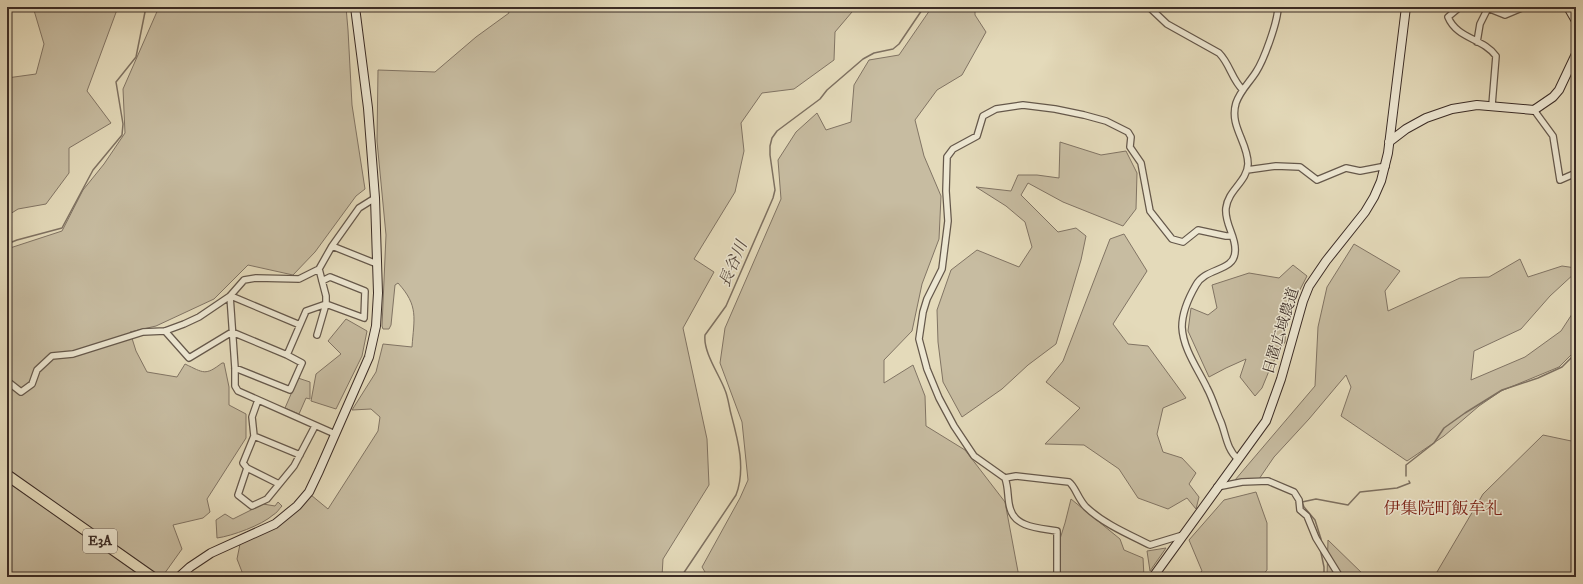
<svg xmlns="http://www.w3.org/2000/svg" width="1583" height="584" viewBox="0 0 1583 584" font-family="'IM FELL DW Pica','Noto Serif JP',serif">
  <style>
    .green { fill: #c7bca1; stroke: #817464 }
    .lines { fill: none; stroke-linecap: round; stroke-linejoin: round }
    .stream { stroke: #7e7161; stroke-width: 1.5 }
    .street-casing { stroke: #65584b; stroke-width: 8 }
    .secondary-casing { stroke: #3b2c26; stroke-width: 10 }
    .highway-casing { stroke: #3b2c26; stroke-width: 12 }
    .street { stroke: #ede7d2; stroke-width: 5.5 }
    .secondary { stroke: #ede7d2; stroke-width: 8 }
    .highway { stroke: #e4daba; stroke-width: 10 }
    .labels { text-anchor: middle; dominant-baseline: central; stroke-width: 3; stroke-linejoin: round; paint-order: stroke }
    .shield { fill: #ede7d2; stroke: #70645a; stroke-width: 1 }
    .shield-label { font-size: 14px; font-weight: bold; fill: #3b2c26 }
    .street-label { font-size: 15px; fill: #3b2c26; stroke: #ede7d2 }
    .water-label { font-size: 16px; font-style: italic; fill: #57493e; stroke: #ede7d2 }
    .quarter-label { font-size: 17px; fill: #7a1f14; stroke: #ede7d2 }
  </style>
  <rect width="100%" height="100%" fill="#e4daba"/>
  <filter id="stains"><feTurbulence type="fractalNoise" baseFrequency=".005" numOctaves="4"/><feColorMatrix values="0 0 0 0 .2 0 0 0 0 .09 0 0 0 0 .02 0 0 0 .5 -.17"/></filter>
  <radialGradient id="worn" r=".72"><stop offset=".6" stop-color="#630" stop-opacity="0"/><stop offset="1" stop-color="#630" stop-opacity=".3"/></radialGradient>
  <!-- green -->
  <path class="green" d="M33 7H118L87 91 111 123 69 148V173L46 204 18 209 7 216V78L36 74 44 44Z
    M159 7H346L348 30 352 105 365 189 356 196 315 252 293 275 248 265 214 299 156 326 130 332 136 351 147 372 177 377 185 364C204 373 205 376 222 363H224L229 387V405L246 414V438L207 499 210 512 203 518 173 525 182 549 162 577H7V249L62 231 83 190 104 164 125 133 123 89Z
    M507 7H853L852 12 835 32 834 60 794 89 762 93 741 123 744 151 735 192 694 259 714 272 683 328 707 439 709 485 663 559 662 577H244L237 559 240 544C271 530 289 522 311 495L328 509 378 431 380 417 371 409 352 410 376 372 383 344 412 347C414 318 419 306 398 283L395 285 391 325 389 329H383L382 326 386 235 377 141 378 70 435 72 476 37 509 13Z
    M932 7H975V15L986 32 962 75 937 90 915 120 924 156 941 196 939 239 922 284 912 331 884 360V383L913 365 925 396 926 426 965 450 1005 502 1019 577H708L702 567 740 498 748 480 742 422 720 363 725 328 781 199 778 160 796 132 817 113 826 130 851 122 854 85 869 60 899 55Z
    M1060 142 1101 155 1126 151 1137 173 1136 209 1123 226 1063 202 1028 183 1021 195 1058 232 1076 228 1086 236 1081 260 1056 344 1028 365 1002 389 962 417 943 382 938 342 937 310 951 270 977 250 1019 267 1032 247 1025 222 1006 206 976 187 1011 191 1018 175H1037L1059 178Z
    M1124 234 1147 271 1113 324 1128 344 1148 346 1186 398 1163 408 1157 434 1163 452 1182 458 1196 473 1189 484 1199 497 1196 509 1187 498 1168 509 1138 498 1119 469 1084 445 1045 444 1080 408 1046 382 1063 361 1110 239Z
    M1354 244 1400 271 1385 291 1388 311 1460 278 1489 277 1520 259 1528 277 1562 266 1576 268V272L1550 296 1521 329 1474 351 1471 380 1525 357 1561 331 1576 308V350L1559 367 1501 391 1479 406 1444 436 1407 461 1341 416 1351 387 1346 375 1309 419 1274 457 1259 479 1235 480 1315 386 1318 327 1327 287Z
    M1293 265 1307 276 1286 317 1285 342 1271 366 1262 388 1255 396 1240 377 1246 359 1226 368 1209 377 1188 331 1191 308 1208 315 1217 308 1212 285 1249 273 1279 278Z
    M346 319 367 331 362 356 336 409 311 401 316 374 341 354 328 341Z
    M298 378 310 382V399L306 398 299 414 285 408Z
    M1543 435 1576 442V577H1434L1483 494Z
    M1256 492 1267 523V570L1261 577H1195L1202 571 1189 540 1224 500Z
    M1071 499 1120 539 1124 550 1143 558 1144 577H1062L1054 558 1065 523Z
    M278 502 282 506C279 509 277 513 273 515 262 525 232 536 217 538L216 520 225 514 233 519 263 504 275 506Z
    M1328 540 1366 577H1327Z
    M1166 548 1150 571 1147 551Z"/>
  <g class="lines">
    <!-- stream -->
    <path class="stream" d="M7 244 17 240 62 228 93 170 122 135 123 124 116 82 136 57 146 7
      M1406 476V465L1434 443 1444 428 1465 413 1502 390 1538 378 1562 367 1576 353
      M1320 543 1321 539 1315 520 1304 507 1302 502 1316 499 1348 505 1360 492 1397 488 1410 483 1409 481
      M1320 548 1324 567V577
      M681 577 736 495C746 469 738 440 731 414 729 406 728 397 725 390 719 374 703 352 705 335L726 306 773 198 775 190 770 155V146L772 138 777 131 820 99 827 90 863 59 874 53 893 49 899 44 924 7"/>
    <!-- street casing -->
    <g class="street-casing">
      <path id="street" d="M1149 7 1167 24 1219 53C1230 64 1232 80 1243 90
        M1460 7 1448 17C1457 39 1483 38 1496 56L1492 105
        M1485 7 1505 15 1524 7
        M1477 42 1480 24 1488 8
        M1534 110 1553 136 1560 180 1576 173
        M1247 170 1276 166 1300 167 1317 180 1346 168 1360 171 1386 166
        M332 246 377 264
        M230 296 235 368V386L238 391 335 434
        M231 296 300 325
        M165 331 189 358 232 332 287 355
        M317 335 326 304 364 318 365 291 330 277 322 281
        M235 368 290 390 302 363 287 355 306 311 326 304V296L319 269
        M7 381 21 392 32 384 37 370 52 356 73 354 143 332 165 331 184 324 199 317 230 296 244 280 256 278 299 279 319 269 332 246 359 208 375 198
        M258 400 252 417 254 436 243 463 247 468 238 495 252 506 267 499 294 466 315 426
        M254 436 300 455
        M1238 459C1227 450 1226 435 1221 422 1216 411 1213 399 1207 388 1198 369 1183 349 1182 327 1182 313 1189 297 1196 285 1206 267 1234 272 1235 252 1237 237 1224 224 1226 208 1228 190 1247 182 1248 164 1248 142 1229 126 1236 103 1240 91 1249 83 1256 72 1264 60 1278 21 1278 7
        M247 468 279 484
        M1005 478C1009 489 1007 498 1010 508 1015 528 1040 528 1057 531V577
        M1217 487 1242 482 1268 481 1294 492 1299 500 1300 510 1307 516 1316 538 1340 577
        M1183 535 1150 545C1128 534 1104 524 1086 507 1078 499 1075 486 1069 482L1016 476 1005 478 974 456 954 426 939 398 927 369 919 339 923 312 927 299 942 269 948 221 946 191 947 157 953 149 977 136 983 116 996 109 1023 105 1055 109 1084 115 1106 121 1128 132 1131 137 1130 147 1141 163 1150 211 1172 239 1183 242 1198 230 1226 236H1232"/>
    </g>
    <!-- secondary casing -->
    <g class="secondary-casing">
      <path id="secondary" d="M1568 7 1576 21
        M1389 142 1406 129 1426 118 1452 109 1477 105 1534 110 1553 97 1559 90 1576 54
        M179 577 190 567 211 553 275 524 297 506 309 492 319 471 369 357 376 326 378 293 375 198 368 108 355 7
        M1153 577 1266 421 1281 379 1303 301 1309 286 1326 261 1365 212 1374 197 1381 181 1388 153 1406 7"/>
    </g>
    <!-- highway casing -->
    <g class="highway-casing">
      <path id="highway" d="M7 475 152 577"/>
    </g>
    <!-- street -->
    <use href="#street" class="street"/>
    <!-- secondary -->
    <use href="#secondary" class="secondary"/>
    <!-- highway -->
    <use href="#highway" class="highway"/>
  </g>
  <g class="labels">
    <!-- shield labels -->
    <rect class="shield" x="83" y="529" width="34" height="24" rx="3"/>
    <g class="shield-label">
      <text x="100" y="541">E3A</text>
    </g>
    <!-- street labels -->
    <g class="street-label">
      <text transform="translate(1281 331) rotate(-73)">日置広域農道</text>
    </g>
    <!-- water labels -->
    <g class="water-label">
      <text transform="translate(733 264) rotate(-67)">長谷川</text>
    </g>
    <!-- quarter labels -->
    <g class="quarter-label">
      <text x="1443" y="509">伊集院町飯牟礼</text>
    </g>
  </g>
  <!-- margin -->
  <rect width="1583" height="584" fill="none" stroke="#e4daba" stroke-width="24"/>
  <rect x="8" y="8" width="1567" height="568" fill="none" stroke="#3b2c26" stroke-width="2"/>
  <rect x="12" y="12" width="1559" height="560" fill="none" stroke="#3b2c26"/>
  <rect width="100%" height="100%" filter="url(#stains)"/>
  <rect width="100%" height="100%" fill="url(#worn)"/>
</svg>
